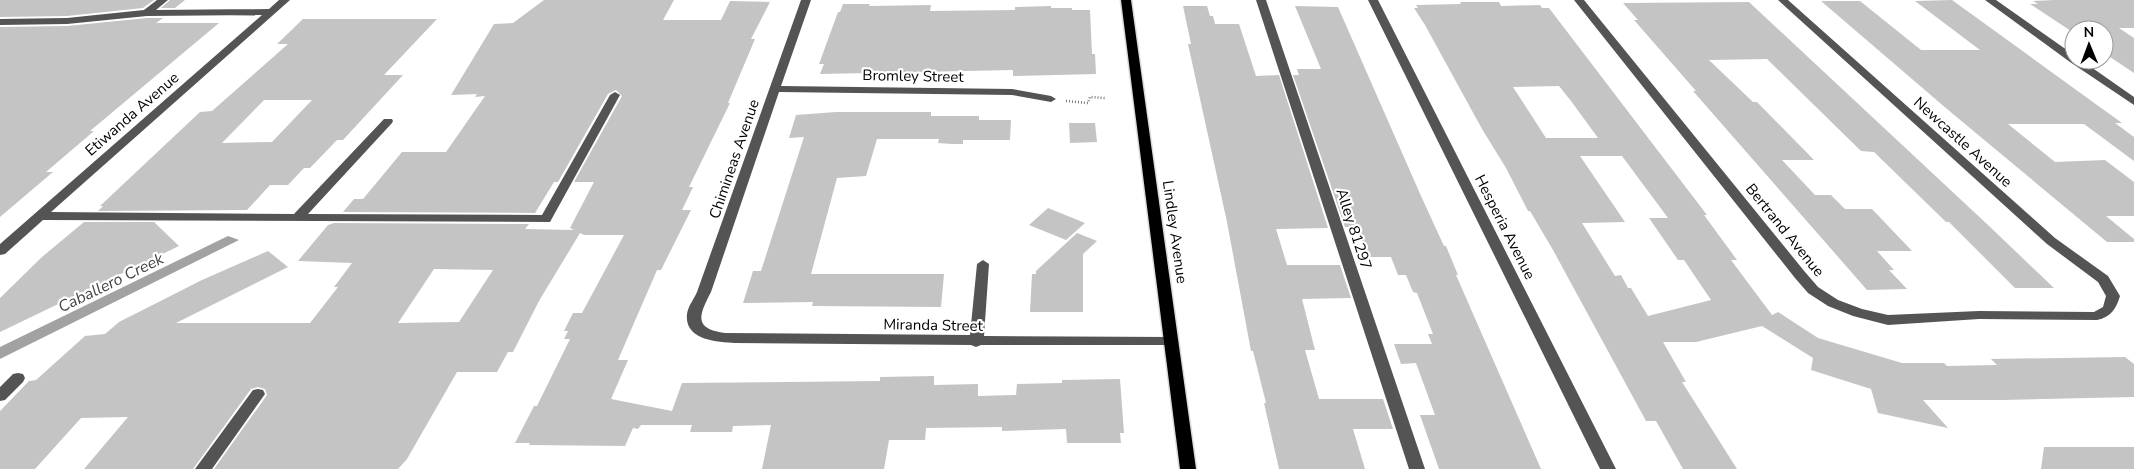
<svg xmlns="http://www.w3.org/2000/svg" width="2134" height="469" viewBox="0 0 2134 469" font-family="'Nunito Sans',sans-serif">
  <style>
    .water { fill: #a2a2a2 }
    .building { fill: #c4c4c4; fill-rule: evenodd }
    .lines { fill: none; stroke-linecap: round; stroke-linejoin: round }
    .major-casing { stroke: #dbdbdb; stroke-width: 3 }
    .path { stroke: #767676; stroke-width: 2.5; stroke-dasharray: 1 2; stroke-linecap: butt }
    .minor { fill: #545454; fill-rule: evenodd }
    .major { fill: #000; fill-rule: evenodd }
    .labels { text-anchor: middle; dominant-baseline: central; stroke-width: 4.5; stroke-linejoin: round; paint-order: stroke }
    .street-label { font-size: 15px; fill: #000; stroke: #fff }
    .water-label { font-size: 16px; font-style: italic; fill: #434343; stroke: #fff }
  </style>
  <rect width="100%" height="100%" fill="#fff"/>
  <!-- water -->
  <path class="water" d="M228 236 239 240 0 359V347Z"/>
  <!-- building -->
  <path class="building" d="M0 0H154L143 8 67 16 0 17Z
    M170 0H185L175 8H161Z
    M544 0H674L663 20H721L730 1 770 2 751 39H755L728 103H730L689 187H693L682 210H691L661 270H657L618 360H628L611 399 672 411 682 383 880 381V377L934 376V385L978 384V396L1016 395 1017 384 1062 383V380L1120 379 1124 433H1120L1121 443H1067L1066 429 1002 431V427L926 428 925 440H889L884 469H762L771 425 733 426 732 432H690L692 425H641L638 429 633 428 625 446 529 445 530 443H515L534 406H537L570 339H564L568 331H564L573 313H582L624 235H584L580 233 539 301 513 352H508L497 372H457L407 459 398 469H214L267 395 265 389 258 387 251 389 193 469H84L128 417 81 418 35 469H0V411L29 381 36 380 85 336 105 334 119 322 202 280 268 251 288 267 176 323H310L338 287H334L352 263 298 261 328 225 334 223 529 224 525 229 574 230 570 228 594 182H574L622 96 616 90 608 94 558 182H554L535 213 343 212 354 199H363L402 152H446L485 96 475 97 477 94 451 95 494 24 513 23ZM434 269 493 270 459 322 398 323Z
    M1952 0 2122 123H2115L2134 137V161L2084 124H2008L2055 162 2105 160 2134 182V216H2106L2134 239V242H2107L1947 109 1821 1H1860L1921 50H1980L1915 1Z
    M2054 0H2134V28H2119L2134 38V73L2104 53V30H2074V33L2030 4H2038L2033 1Z
    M1460 2H1499L1501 6 1540 5 1542 8H1549L1707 215H1704L1737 260H1731L1772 315 1778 312 1818 338 1902 363H1944L1947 366 1997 365 1991 359 2125 357 2134 364V397L2002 400H1923L1948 428 1878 413 1871 389 1811 370 1813 358 1762 326 1696 342H1663L1686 382H1682L1737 469H1683L1656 421H1646L1553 250 1530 211H1528L1506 168 1482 129 1425 25 1414 8H1418L1416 5 1461 4ZM1559 86 1571 101 1598 138H1546L1513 87ZM1580 156H1622L1668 218H1649L1678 260H1684L1711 300 1648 316 1631 288H1628L1621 275 1615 276 1582 223 1625 222Z
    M1749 2 1988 225 2054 288H2015L1949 222H1946L1874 152 1861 151 1767 59 1709 60 1753 102H1757L1814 160H1782L1815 195H1831L1845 209H1872L1912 251H1877L1894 270H1889L1907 289 1867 290 1693 91H1696L1634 20H1638L1623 3Z
    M843 4H870L869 6 931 5 930 11 1015 10V7L1051 6V8H1072V10H1090L1092 54H1095L1096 74 1013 76V70L820 74 824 64H819L838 12H840Z
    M1183 6H1207L1210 16H1213L1215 24H1239L1256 76 1279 75 1328 228 1276 229 1287 265H1340L1351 298 1302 299 1315 350H1305L1319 399H1383L1393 429H1353L1365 469H1279L1264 403H1266L1253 351H1251L1227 222 1188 44H1191Z
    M1295 6 1338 7 1421 196 1444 246H1446L1458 275H1456L1541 469H1439L1420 415H1435L1416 363 1401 364 1394 344H1432L1428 334H1433L1417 293 1413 292 1406 275H1398L1391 257H1368L1357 227H1345L1293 75H1299L1297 69H1321Z
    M147 18H163L156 23H219L90 131H94L46 172H53L0 217V27L67 26Z
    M303 19H437L384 75H403L343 140H337L310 168H304L288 185H270L247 210 98 211 103 206H100L200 112 212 111 288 44H277ZM264 100H312L272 142 222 143Z
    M836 112H931V116H979V120H1011L1010 140H963V144H952L938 143 939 139H877L866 176 837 178 811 274H944L941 307 812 306 813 302 743 303 753 271H761L804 137 789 138 796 115Z
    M1069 123H1095L1097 142 1070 143Z
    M1048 208 1085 223 1066 240 1029 225Z
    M84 222H154L179 246 0 332V298L42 257Z
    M1077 233 1097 241 1083 254V312H1030L1032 274H1036V271Z
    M2044 447H2134V469H2041Z"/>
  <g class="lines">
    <!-- major casing -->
    <g class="major-casing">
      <path id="major" d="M1121 0H1131L1196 469H1180Z"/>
    </g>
    <!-- path -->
    <path class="path" d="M1066 101 1088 103 1090 97 1105 98"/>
    <!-- minor -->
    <path class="minor" d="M157 0H168L156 10 269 9 279 0H290L51 212 294 214 384 119H392L393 121 392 123 308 214 542 215 610 95 615 92 620 95 550 222 43 220 5 254 0 255V244L262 15 147 16 67 24 0 25V19L67 18 144 10Z
      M801 0H811L781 86 1012 89 1051 96 1056 99 1051 102 1012 95 779 92 711 292C699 315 693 329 725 333L970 335 977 264 983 260 989 264 984 336 1171 337 1176 339 1178 342 1176 345H981L976 347 971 345 735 343C717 342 684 340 687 314 688 306 694 299 697 292Z
      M1256 0H1266L1425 469H1409Z
      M1368 0H1378L1616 469H1600Z
      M1574 0H1584L1805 272 1818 287 1838 300 1862 309 1888 315 1979 311 2094 312 2103 307 2106 296 2098 282 2047 244 1778 0H1788L2055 238 2108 276 2120 296C2116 309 2111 317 2097 320L1979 319 1888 325 1853 316 1828 306 1808 293 1795 278Z
      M1985 0H1996L2074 55V60H2081L2134 97V105L2070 62Z
      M18 373 23 374 25 378 23 382 5 400 0 401V387L13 374Z
      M258 389 263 390 265 394 212 469H195L253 390Z"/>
    <!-- major -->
    <use href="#major" class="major"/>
  </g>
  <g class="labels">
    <!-- street labels -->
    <g class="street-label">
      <text transform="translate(913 76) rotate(1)">Bromley Street</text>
      <text transform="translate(132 114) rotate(-41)">Etiwanda Avenue</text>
      <text transform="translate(1963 142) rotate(42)">Newcastle Avenue</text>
      <text transform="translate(734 159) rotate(-71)">Chimineas Avenue</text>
      <text transform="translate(1505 227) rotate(63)">Hesperia Avenue</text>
      <text transform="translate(1354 229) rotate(72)">Alley 81297</text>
      <text transform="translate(1785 230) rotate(51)">Bertrand Avenue</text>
      <text transform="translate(1175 232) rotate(82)">Lindley Avenue</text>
      <text transform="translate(933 325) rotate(1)">Miranda Street</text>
    </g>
    <!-- water labels -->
    <g class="water-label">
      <text transform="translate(111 283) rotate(-26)">Caballero Creek</text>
    </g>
  </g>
  <!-- north arrow -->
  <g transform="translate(2089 45) rotate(359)"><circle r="24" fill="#ffffff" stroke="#999999"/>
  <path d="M0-4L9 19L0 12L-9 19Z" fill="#000000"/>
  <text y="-8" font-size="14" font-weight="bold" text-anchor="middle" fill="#000000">N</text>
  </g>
</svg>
